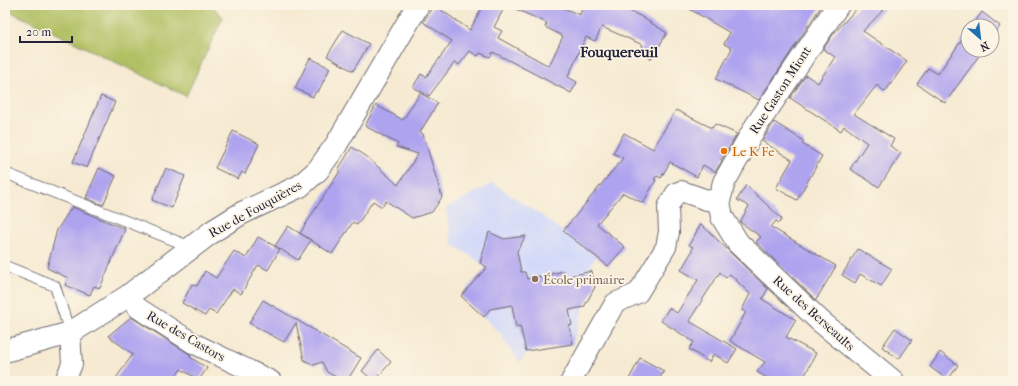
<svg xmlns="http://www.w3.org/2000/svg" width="1018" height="386" viewBox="0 0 1018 386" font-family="'IM FELL French Canon',serif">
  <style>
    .built { fill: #d2d9f9 }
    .green { fill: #b1c063; stroke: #6a714f }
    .building { fill: #aea3ef }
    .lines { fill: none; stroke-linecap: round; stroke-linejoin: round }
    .lane-casing { stroke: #6c6870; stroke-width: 12 }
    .street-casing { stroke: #6c6870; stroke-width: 22 }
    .secondary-casing { stroke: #6c6870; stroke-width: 24 }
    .lane { stroke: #fff; stroke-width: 10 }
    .street { stroke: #fff; stroke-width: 20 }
    .secondary { stroke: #fff; stroke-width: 22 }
    .food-dot { fill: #e8710a; stroke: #fcf5e5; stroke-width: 1.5 }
    .education-dot { fill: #8d6e63; stroke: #fcf5e5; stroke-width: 1.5 }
    .labels { text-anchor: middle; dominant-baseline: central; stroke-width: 3.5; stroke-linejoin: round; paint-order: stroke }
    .street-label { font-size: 13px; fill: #22223b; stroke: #fcf5e5 }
    .food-label { font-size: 13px; fill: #c56008; stroke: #fcf5e5; text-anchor: start }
    .education-label { font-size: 13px; fill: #785e54; stroke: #fcf5e5; text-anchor: start }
    .quarter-label { font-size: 15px; font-weight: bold; fill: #22223b; stroke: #fcf5e5 }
  </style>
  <rect width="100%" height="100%" fill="#fcf5e5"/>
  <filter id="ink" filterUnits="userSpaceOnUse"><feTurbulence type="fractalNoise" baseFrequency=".025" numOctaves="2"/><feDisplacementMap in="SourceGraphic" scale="8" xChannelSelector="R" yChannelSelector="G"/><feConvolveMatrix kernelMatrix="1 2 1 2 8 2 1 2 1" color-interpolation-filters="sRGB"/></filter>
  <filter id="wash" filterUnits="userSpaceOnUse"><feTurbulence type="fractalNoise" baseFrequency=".012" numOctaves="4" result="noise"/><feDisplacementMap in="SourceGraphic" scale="16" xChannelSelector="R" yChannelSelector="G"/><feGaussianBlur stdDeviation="0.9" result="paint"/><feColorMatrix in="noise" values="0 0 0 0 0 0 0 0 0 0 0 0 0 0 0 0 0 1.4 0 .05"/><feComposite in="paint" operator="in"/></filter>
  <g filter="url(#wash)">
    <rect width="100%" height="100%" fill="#f6ead2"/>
    <!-- built -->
    <path class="built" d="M493 183 545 218 596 257 590 266 595 287 583 308 573 344 536 350V351L526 354 520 362 505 343 501 334 461 296 487 267 452 244 446 208Z"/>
    <!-- green -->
    <path class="green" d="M5 5H211L223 17 186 96 5 9Z"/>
    <g id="blocks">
      <!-- building -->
      <path class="building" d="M434 5 470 30 483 5H492L503 10 494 27 502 31 498 38 549 66 563 36 545 27 547 23 507 5H557L580 15 583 5H617L640 16 667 33 651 59 640 51 643 45 602 27 595 41 586 37 568 77 577 82 571 93 493 52 490 57 480 53 478 56 470 51 459 65 455 62 429 96 413 87 421 74 426 77 452 41 423 22Z
        M683 5H822L759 100 716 79 732 48 724 44 730 33Z
        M860 5H888L863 31 907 61 885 92 877 85 854 114 894 139 890 146 901 153 879 187 850 169 867 143 844 126 841 131 790 98 806 75 818 83 835 57 823 49 834 33Z
        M982 12 1000 26 992 37V26H972Z
        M343 30 369 44 353 71 327 56Z
        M968 31V50H983L945 103 917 84 928 68 938 74Z
        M310 58 330 68 318 92 316 91 313 97 295 88Z
        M420 93 438 103 420 132 423 134 442 197 432 212 412 218 386 201 382 207 373 201 357 225 353 222 332 254 300 233 340 171 338 170 352 147 366 156 398 185 418 154 396 147 398 144 365 126 376 105 403 120Z
        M101 96 115 102 87 168 73 162Z
        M676 110 712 128 715 124 737 134 723 158 721 159 722 161 715 172 703 165 697 177 670 162 661 178 657 176 654 179 656 180 643 203 623 193 597 224 625 247 608 266 563 231 623 158 613 153 624 133 653 149Z
        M774 122 804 141 802 144 822 156 797 200 776 188 792 160 762 141Z
        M233 131 259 144 245 174 242 172 238 179 215 168Z
        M99 168 116 176 103 205 86 198Z
        M166 168 185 176 172 208 152 200Z
        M746 185 782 219 779 223 776 221 771 227 836 266 816 300 756 242 761 237 740 222 749 206 737 200Z
        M72 207 125 229 100 288 94 286 90 295 65 285 68 278 47 268 57 230Z
        M701 224 768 289 762 299 796 320 786 337 816 353 802 381H772L757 372 765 362 730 341 746 312 742 310 750 294 730 274 726 278 720 272 689 321 737 349 728 363 714 354 709 362 689 349 694 342 661 321 669 308 677 313 698 280 681 270 691 253 693 247 689 245Z
        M288 226 311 240 298 260 275 246Z
        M489 232 504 239 526 236 517 251 521 272H525L527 279 564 271 565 277 592 271 595 287 584 307 569 310 572 325 569 326 573 344 526 351 520 326 516 327 512 305 490 309 484 317 461 296 487 267 480 263Z
        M258 237 280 249 268 270 258 265 241 294 233 289 216 314 209 310 205 316 182 303 192 284 197 286 205 271 216 278 234 251 246 258Z
        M858 249 892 269 881 286 860 274 855 283 842 275Z
        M263 300 361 358 347 381H343L327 372 322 362 314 365 304 360 296 323 284 342 249 323Z
        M131 317 191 355 190 357 207 368 199 380 181 369 173 381H114L133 354 108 336Z
        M895 328 912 340 899 359 882 347Z
        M378 350 391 362 374 381 362 371Z
        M940 352 958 365 948 380 930 367Z
        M640 358 664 371 658 381H628Z"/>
    </g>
  </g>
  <g filter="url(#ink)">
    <use href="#blocks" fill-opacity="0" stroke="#6c6870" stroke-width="1"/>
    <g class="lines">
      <!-- lane casing -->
      <g class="lane-casing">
        <path id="lane" d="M5 173 191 247
          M5 266 55 286 70 333"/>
      </g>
      <!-- street casing -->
      <g class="street-casing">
        <path id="street" d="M128 296 138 308 193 343 271 381
          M65 381 72 364 70 333
          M571 381 615 303 638 293 666 247 669 232 668 207 676 193 681 191 707 200 719 201"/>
      </g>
      <!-- secondary casing -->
      <g class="secondary-casing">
        <path id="secondary" d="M838 5 756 126 724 182 719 201 722 217 738 243 820 321 893 381
          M5 351 70 333 128 296 213 231 242 213 300 186 318 170 336 145 418 5"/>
      </g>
      <!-- lane -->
      <use href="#lane" class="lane"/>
      <!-- street -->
      <use href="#street" class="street"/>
      <!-- secondary -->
      <use href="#secondary" class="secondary"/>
    </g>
  </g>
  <!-- markers -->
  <circle class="food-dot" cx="724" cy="151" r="4"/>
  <circle class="education-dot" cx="535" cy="279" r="4"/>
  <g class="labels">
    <!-- street labels -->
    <g class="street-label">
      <text transform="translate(780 90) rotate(-57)">Rue Gaston Miont</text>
      <text transform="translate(255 209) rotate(-29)">Rue de Fouquières</text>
      <text transform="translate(814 313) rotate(42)">Rue des Berseaults</text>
      <text transform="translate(186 336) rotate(30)">Rue des Castors</text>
    </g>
    <!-- food labels -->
    <g class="food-label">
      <text x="732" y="151">Le K Fe</text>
    </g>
    <!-- education labels -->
    <g class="education-label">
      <text x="543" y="279">École primaire</text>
    </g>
    <!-- quarter labels -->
    <g class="quarter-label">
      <text x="619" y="52">Fouquereuil</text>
    </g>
  </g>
  <!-- margin -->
  <rect width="1018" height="386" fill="none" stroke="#fcf5e5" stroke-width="20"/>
  <!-- north arrow -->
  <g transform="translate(980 38) rotate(152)"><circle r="19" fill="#fcf5e5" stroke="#a5a1a1"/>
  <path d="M0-3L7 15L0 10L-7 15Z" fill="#1f6fb2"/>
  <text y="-6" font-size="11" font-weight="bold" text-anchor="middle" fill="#22223b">N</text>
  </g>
  <!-- scale -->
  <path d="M20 36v6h52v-6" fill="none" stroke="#22223b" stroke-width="2"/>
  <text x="26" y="36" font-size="12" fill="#22223b" stroke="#fcf5e5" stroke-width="3" paint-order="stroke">20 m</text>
</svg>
